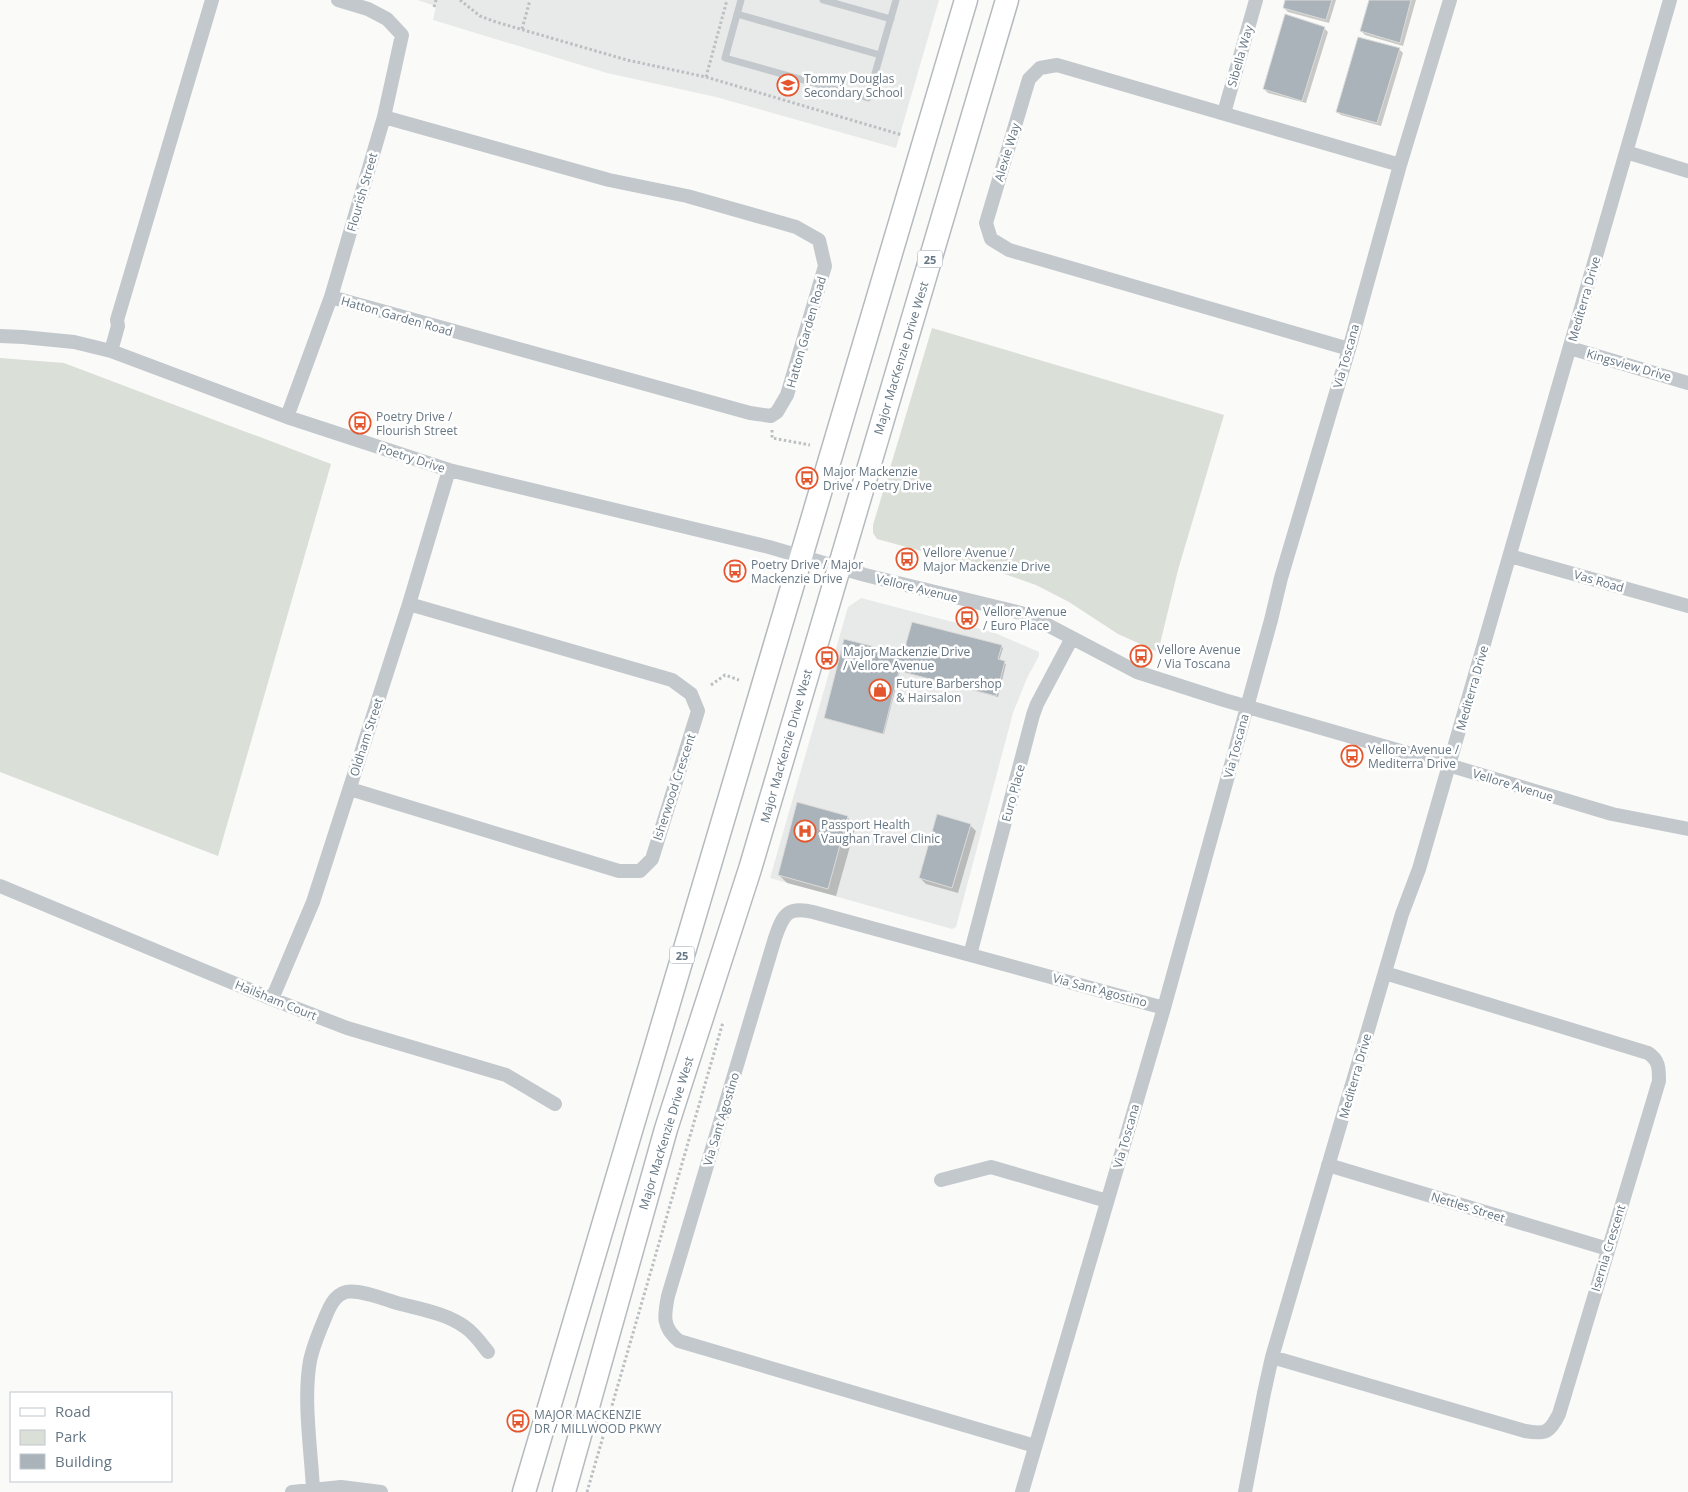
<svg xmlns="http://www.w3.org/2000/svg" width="1688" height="1492" viewBox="0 0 1688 1492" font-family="'Open Sans',sans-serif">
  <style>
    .built { fill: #e8e9e9 }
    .green { fill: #dadfd7 }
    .shadow { fill: #0003 }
    .building { fill: #aab3b9; stroke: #dcdcda }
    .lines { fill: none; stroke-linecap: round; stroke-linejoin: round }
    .primary-casing { stroke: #b5babe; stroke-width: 25 }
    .path { stroke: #bbbfc2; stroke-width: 3; stroke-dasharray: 2.5 2.5; stroke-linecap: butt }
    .service { stroke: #c3c8cc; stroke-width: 7 }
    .minor { stroke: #c3c8cc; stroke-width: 14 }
    .primary { stroke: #fff; stroke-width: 22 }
    .labels { text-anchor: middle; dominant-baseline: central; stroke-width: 5; stroke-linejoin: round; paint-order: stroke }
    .shield { fill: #fff; stroke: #939fa8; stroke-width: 1 }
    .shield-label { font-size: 11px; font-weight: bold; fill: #657683 }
    .street-label { font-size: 12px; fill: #657683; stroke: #fff }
    .poi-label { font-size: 12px; fill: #657683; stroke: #fff; text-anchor: start }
  </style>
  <rect width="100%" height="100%" fill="#fafaf8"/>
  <!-- built -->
  <path class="built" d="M417 0H939L896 148 716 97 607 73 433 20 436 6Z
    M861 598 995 633 1039 652V656L1027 678 1013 713 956 927 952 929 770 878 848 607Z"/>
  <!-- green -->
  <path class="green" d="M932 328 1224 415 1178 570 1158 652 1118 634 1069 602 1036 585 999 572 877 539 873 533V525Z
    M0 358 64 363 331 464 218 856 0 772Z"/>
  <!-- shadow -->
  <path class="shadow" d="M1287 0H1336L1329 23 1288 12 1284 8Z
    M1371 0H1416L1403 46 1365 35 1361 31Z
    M1324 28 1328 32 1306 103 1268 93 1264 89Z
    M1399 49 1403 53 1381 126 1341 115 1337 112Z
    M1001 646 1003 648 999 661 1006 664 998 697 900 671 884 734 825 718 904 656Z
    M847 817 856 825 836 896 787 883 779 875Z
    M970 825 976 831 958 893 926 884 920 878Z"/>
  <!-- building -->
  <path class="building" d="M1285 0H1332L1326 20 1283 8Z
    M1369 0H1411L1400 43 1360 31Z
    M1285 14 1325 27 1302 101 1263 89Z
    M1358 37 1400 48 1377 123 1336 112Z
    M912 622 1002 645 998 659 1005 661 996 696 899 671 883 734 824 718 844 639 903 654Z
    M797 802 848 816 828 889 778 875Z
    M937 814 971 824 952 888 919 878Z"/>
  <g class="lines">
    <!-- primary casing -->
    <g class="primary-casing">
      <path id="primary" d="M524 1492 966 0
        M564 1492 666 1129 750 869 1007 0"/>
    </g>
    <!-- path -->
    <path class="path" d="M460 0 480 16 496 22 627 60 706 77 902 135
      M434 7 436 0
      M522 29 530 0
      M706 77 727 0
      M772 430V438L810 445
      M711 685 725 675 739 680
      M587 1492 723 1022"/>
    <!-- service -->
    <path class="service" d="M741 0 725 58 868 98 896 0
      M823 0 891 19
      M737 14 880 55"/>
    <!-- minor -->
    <path class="minor" d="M1224 113 1256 0
      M1626 152 1688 171
      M331 297 750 413 771 416 777 412 787 395 825 266 819 240 796 227 687 196 609 180 384 117
      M0 336 23 337 74 342 111 351 287 417 449 470 769 547 865 575 1021 613 1038 620 1137 672 1224 700 1418 756 1612 814 1688 829
      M1570 348 1688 383
      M1349 349 1009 250 991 239 986 223 1029 79 1040 68 1057 65 1400 165
      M111 351 118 326 117 320 212 0
      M287 417 331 297 384 117 402 35 387 19 368 9 338 0
      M1510 556 1688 606
      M350 789 619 871H640L652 859 698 711 691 694 672 680 409 604
      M0 886 272 999 347 1028 506 1075 555 1104
      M970 955 1033 715 1037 704 1072 638
      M272 999 313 902 409 604 449 470
      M1328 1165 1608 1249
      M941 1180 991 1167 1107 1201
      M1272 1357 1525 1431C1546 1435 1550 1432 1559 1414L1659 1081C1659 1068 1659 1060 1648 1053L1385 973
      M1035 1446 679 1341C662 1327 664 1316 668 1296L775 938C783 915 787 906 813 912L1164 1008
      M313 1489C311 1450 303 1399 310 1361 313 1346 319 1332 325 1318 329 1308 334 1295 346 1292 359 1289 384 1299 397 1303 419 1309 446 1313 465 1327 474 1333 481 1343 488 1352
      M292 1492 341 1487 381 1492
      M1022 1492 1164 1008 1271 620 1281 578 1349 349 1400 165 1450 0
      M1245 1492 1264 1393 1272 1357 1402 914 1419 869 1449 765 1670 0"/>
    <!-- primary -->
    <use href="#primary" class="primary"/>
  </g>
  <!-- icons -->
  <defs>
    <g id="school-ring" transform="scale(1.125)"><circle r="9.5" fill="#fff" stroke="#e4572e" stroke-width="1.5"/><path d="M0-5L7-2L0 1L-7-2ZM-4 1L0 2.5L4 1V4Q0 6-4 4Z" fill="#e4572e"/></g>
    <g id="bus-ring" transform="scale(1.125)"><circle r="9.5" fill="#fff" stroke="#e4572e" stroke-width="1.5"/><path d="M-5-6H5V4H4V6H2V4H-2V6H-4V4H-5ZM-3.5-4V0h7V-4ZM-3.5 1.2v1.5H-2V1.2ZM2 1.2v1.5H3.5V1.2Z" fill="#e4572e"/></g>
    <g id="shop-ring" transform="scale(1.125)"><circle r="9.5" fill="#fff" stroke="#e4572e" stroke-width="1.5"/><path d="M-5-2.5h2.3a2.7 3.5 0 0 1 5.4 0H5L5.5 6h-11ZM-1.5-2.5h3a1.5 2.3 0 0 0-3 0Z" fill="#e4572e"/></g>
    <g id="hospital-ring" transform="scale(1.125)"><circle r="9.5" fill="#fff" stroke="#e4572e" stroke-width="1.5"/><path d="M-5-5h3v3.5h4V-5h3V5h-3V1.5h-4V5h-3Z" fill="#e4572e"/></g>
  </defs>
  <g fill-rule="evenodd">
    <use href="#school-ring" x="788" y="85"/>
    <use href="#bus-ring" x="360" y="423"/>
    <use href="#bus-ring" x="807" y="478"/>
    <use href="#bus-ring" x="907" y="559"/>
    <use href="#bus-ring" x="735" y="571"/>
    <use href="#bus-ring" x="967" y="618"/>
    <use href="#bus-ring" x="1141" y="656"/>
    <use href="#bus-ring" x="827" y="658"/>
    <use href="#shop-ring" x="880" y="690"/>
    <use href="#bus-ring" x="1352" y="756"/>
    <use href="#hospital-ring" x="805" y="831"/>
    <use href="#bus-ring" x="518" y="1421"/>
  </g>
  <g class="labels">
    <!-- shield labels -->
    <g class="shield">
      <rect x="917.5" y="250.5" width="25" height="17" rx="4"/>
      <rect x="669.5" y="946.5" width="25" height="17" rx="4"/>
    </g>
    <g class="shield-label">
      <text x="930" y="259">25</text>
      <text x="682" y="955">25</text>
    </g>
    <!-- street labels -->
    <g class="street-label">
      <text transform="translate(1240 56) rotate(-74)">Sibella Way</text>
      <text transform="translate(1007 152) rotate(-73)">Alexie Way</text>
      <text transform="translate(362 192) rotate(-74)">Flourish Street</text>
      <text transform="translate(1584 299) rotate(-74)">Mediterra Drive</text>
      <text transform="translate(397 316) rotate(16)">Hatton Garden Road</text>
      <text transform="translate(806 332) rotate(-74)">Hatton Garden Road</text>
      <text transform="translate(1346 356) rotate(-74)">Via Toscana</text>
      <text transform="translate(901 358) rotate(-73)">Major MacKenzie Drive West</text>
      <text transform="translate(1629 365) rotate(16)">Kingsview Drive</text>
      <text transform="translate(412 458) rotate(18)">Poetry Drive</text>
      <text transform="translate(1599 581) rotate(16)">Vas Road</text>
      <text transform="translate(917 588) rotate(14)">Vellore Avenue</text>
      <text transform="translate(1472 688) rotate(-74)">Mediterra Drive</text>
      <text transform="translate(366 737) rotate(-72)">Oldham Street</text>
      <text transform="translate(786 746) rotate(-74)">Major MacKenzie Drive West</text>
      <text transform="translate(1236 746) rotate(-75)">Via Toscana</text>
      <text transform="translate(1513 785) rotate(17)">Vellore Avenue</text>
      <text transform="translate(674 787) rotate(-72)">Isherwood Crescent</text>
      <text transform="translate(1013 793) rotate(-75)">Euro Place</text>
      <text transform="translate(1100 990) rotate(15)">Via Sant Agostino</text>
      <text transform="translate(276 1000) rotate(22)">Hailsham Court</text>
      <text transform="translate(1355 1076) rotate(-74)">Mediterra Drive</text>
      <text transform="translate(721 1119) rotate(-73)">Via Sant Agostino</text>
      <text transform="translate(666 1133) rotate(-73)">Major MacKenzie Drive West</text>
      <text transform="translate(1126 1136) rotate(-74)">Via Toscana</text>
      <text transform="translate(1468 1207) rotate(17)">Nettles Street</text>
      <text transform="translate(1608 1248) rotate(-73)">Isernia Crescent</text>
    </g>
    <!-- poi labels -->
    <g class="poi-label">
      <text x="804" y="78">Tommy Douglas<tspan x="804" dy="14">Secondary School</tspan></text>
      <text x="376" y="416">Poetry Drive /<tspan x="376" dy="14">Flourish Street</tspan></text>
      <text x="823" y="471">Major Mackenzie<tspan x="823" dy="14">Drive / Poetry Drive</tspan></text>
      <text x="923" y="552">Vellore Avenue /<tspan x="923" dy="14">Major Mackenzie Drive</tspan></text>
      <text x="751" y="564">Poetry Drive / Major<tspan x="751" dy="14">Mackenzie Drive</tspan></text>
      <text x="983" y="611">Vellore Avenue<tspan x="983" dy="14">/ Euro Place</tspan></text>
      <text x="1157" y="649">Vellore Avenue<tspan x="1157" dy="14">/ Via Toscana</tspan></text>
      <text x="843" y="651">Major Mackenzie Drive<tspan x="843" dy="14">/ Vellore Avenue</tspan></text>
      <text x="896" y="683">Future Barbershop<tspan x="896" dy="14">&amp; Hairsalon</tspan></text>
      <text x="1368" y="749">Vellore Avenue /<tspan x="1368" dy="14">Mediterra Drive</tspan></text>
      <text x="821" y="824">Passport Health<tspan x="821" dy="14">Vaughan Travel Clinic</tspan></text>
      <text x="534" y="1414">MAJOR MACKENZIE<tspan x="534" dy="14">DR / MILLWOOD PKWY</tspan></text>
    </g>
  </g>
  <!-- legend -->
  <rect x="10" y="1392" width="162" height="90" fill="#ffffff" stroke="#c1c8cd"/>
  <rect x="20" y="1408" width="25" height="8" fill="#ffffff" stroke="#c1c8cd"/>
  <text x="55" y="1417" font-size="15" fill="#657683">Road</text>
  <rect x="20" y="1430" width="25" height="15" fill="#dadfd7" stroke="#c1c8cd"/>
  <text x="55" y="1442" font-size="15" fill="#657683">Park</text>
  <rect x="20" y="1454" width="25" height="15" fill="#aab3b9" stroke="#c1c8cd"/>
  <text x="55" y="1467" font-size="15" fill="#657683">Building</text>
</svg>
